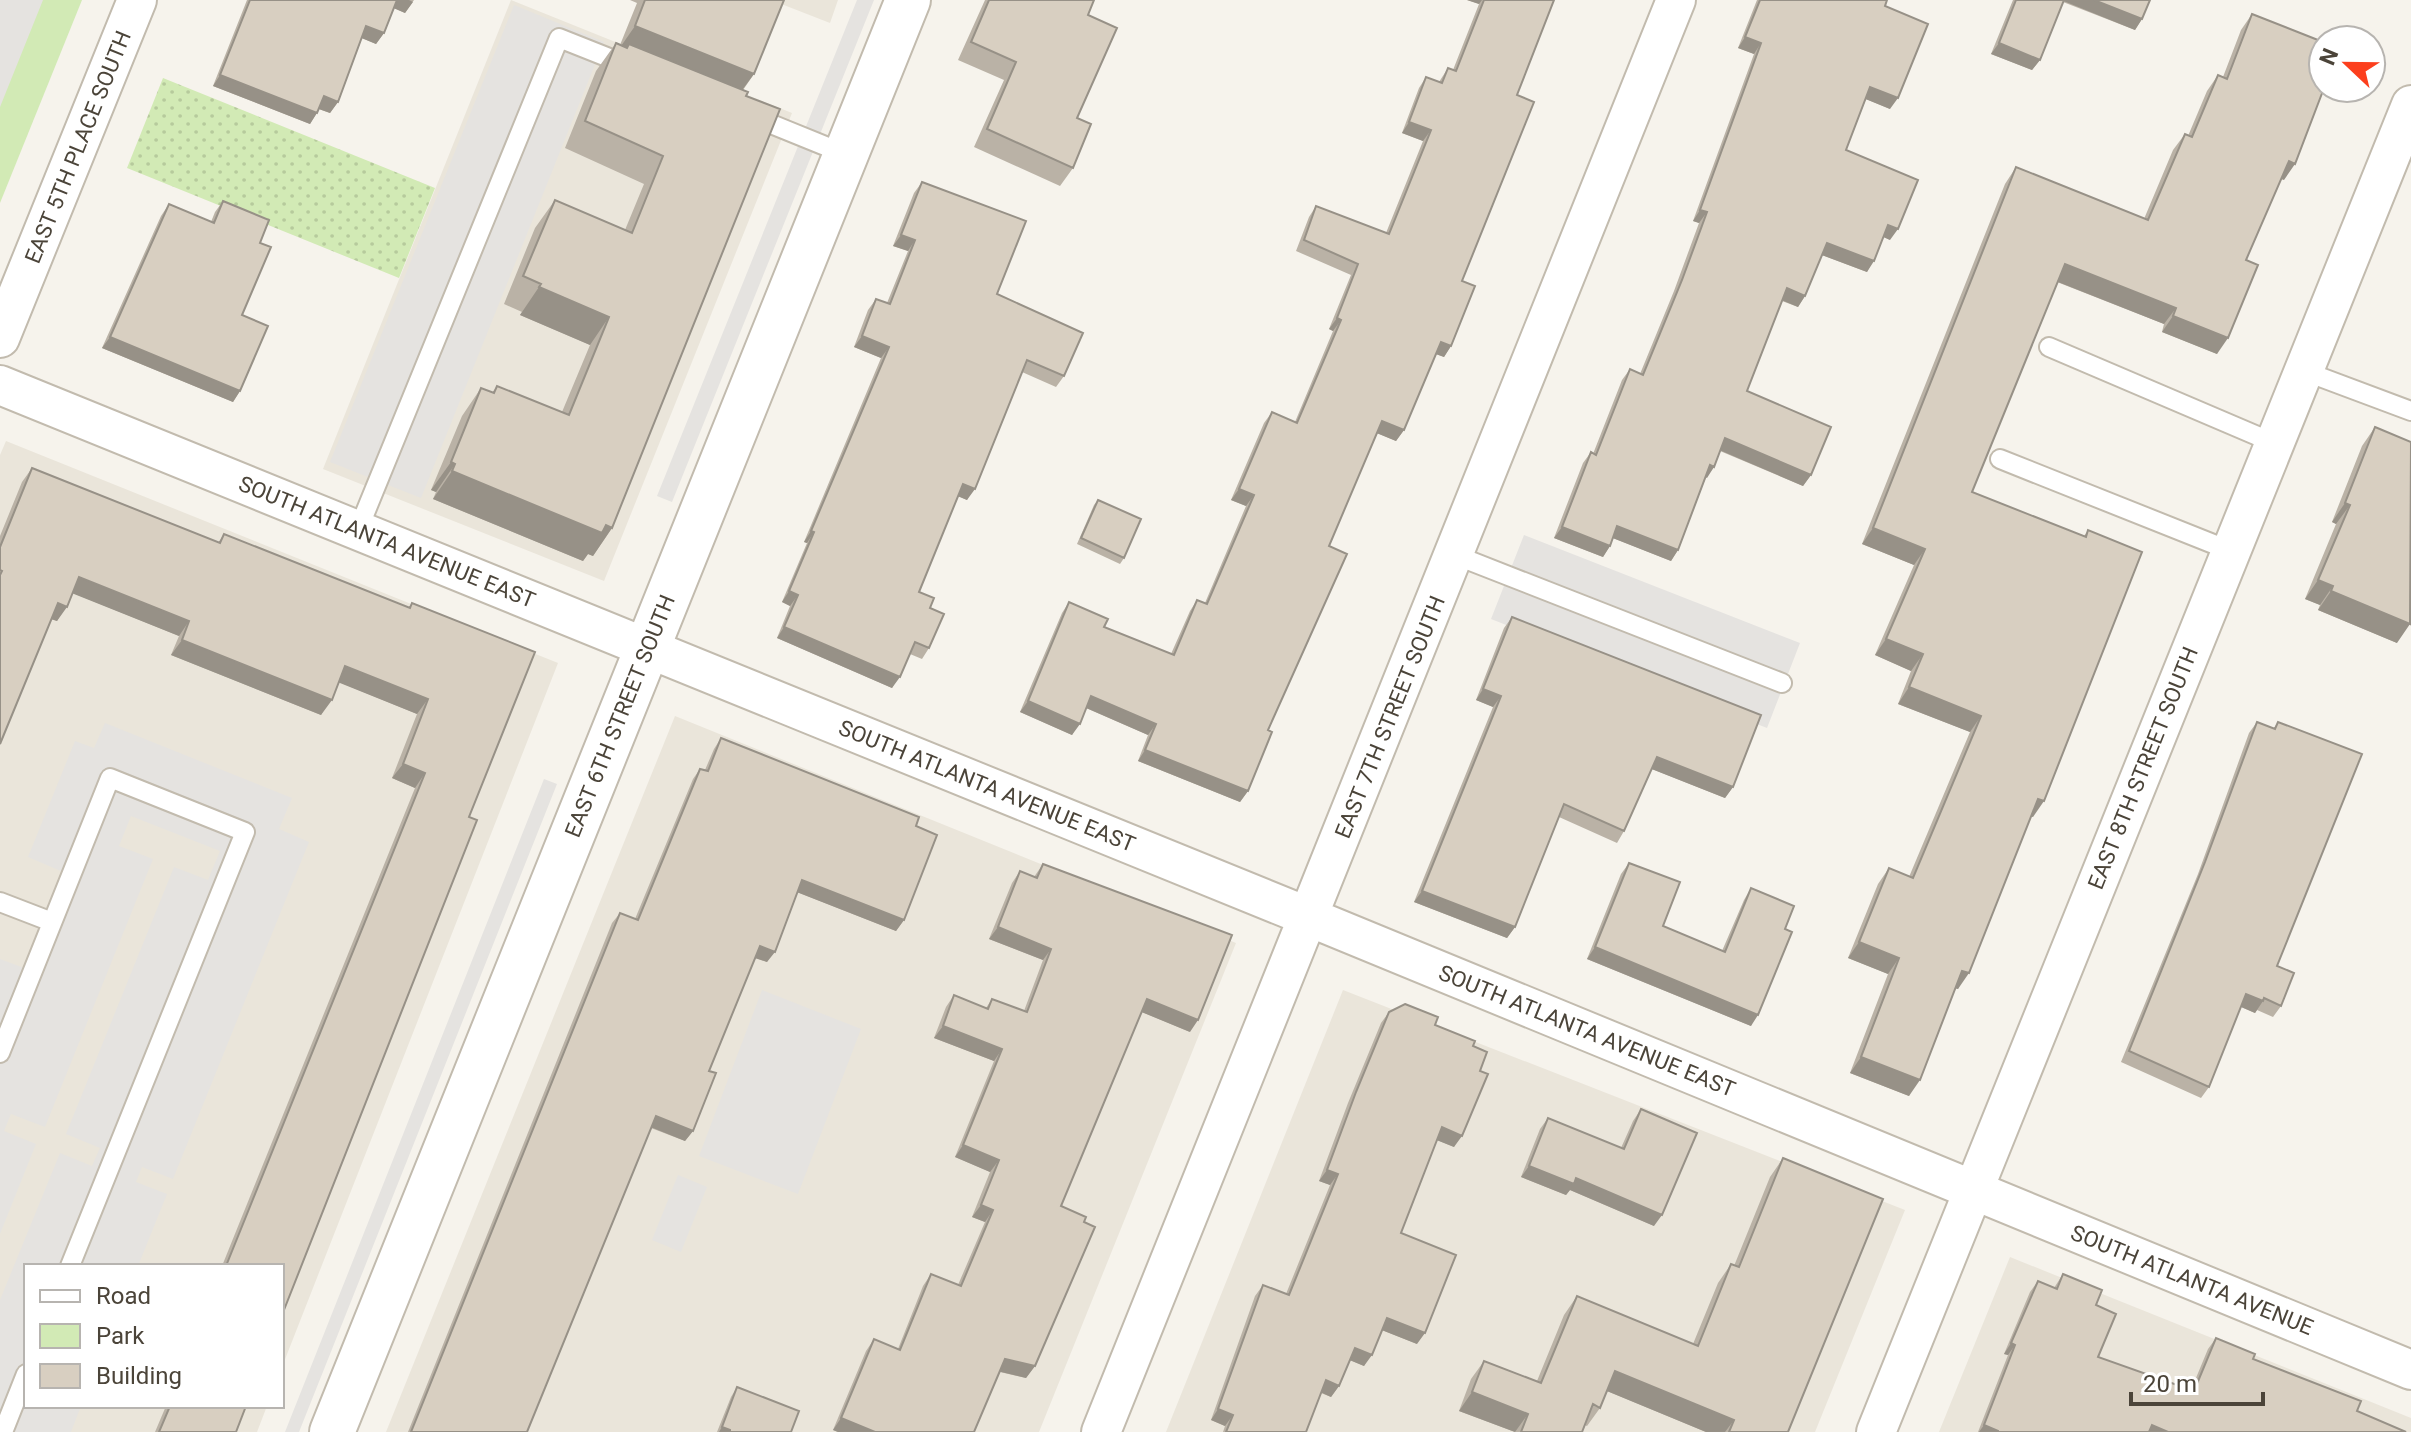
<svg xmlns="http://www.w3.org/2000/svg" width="2411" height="1432" viewBox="0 0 2411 1432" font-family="Roboto,sans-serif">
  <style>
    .residential { fill: #eae5da }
    .park { fill: #d2eab5 }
    .garden { fill: url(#garden-dots) }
    .parking { fill: #e5e3e0 }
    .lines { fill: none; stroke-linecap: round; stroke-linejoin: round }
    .service-casing { stroke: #c2bbae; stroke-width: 22 }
    .minor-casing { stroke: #c2bbae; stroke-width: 42 }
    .tertiary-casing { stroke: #c2bbae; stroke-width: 48 }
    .service { stroke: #fff; stroke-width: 18 }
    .minor { stroke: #fff; stroke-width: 38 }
    .tertiary { stroke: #fff; stroke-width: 44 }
    .wall { fill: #bab2a6 }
    .shaded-wall { fill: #979187 }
    .building { fill: #d8cfc1; stroke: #979187; stroke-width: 2 }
    .labels { text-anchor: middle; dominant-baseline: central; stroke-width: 6; stroke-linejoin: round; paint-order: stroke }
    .street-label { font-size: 22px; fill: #4b4439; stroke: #fff }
  </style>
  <defs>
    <pattern id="garden-dots" width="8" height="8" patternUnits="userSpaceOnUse" patternTransform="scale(2)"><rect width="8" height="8" fill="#d2eab5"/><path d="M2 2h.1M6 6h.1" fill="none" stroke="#b6ca9c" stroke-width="1.8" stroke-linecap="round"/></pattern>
  </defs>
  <rect width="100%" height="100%" fill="#f6f3ec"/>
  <!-- residential -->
  <path class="residential" d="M511 0 792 113 604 581 323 469Z
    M771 0H838L830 23Z
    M6 441 558 663 282 1367V1266H26V1406H267L257 1432H0V455Z
    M675 716 1236 943 1039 1432H386Z
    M1343 990 1905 1210 1815 1432H1166Z
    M2010 1257 2411 1418V1432H1939Z"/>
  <!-- park -->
  <path class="park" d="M0 0H82L0 203Z"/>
  <!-- garden -->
  <path class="garden" d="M163 78 435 188 399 278 127 168Z"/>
  <!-- parking -->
  <path class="parking" d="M0 0H43L0 107Z
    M857 0H874L672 502 657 496Z
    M514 5 604 42 421 498 330 462Z
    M1524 535 1800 643 1767 728 1491 619Z
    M105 723 292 798 279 829 309 842 173 1179 142 1167 136 1182 167 1194 138 1266H26V1406H81L71 1432H0V1300L60 1153 92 1166 100 1148 66 1134 174 867 208 880 220 851 131 816 119 846 153 859 45 1127 11 1114 4 1131 36 1144 0 1234V959L24 968 63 872 28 857 75 741 94 748Z
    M544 779 557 784 299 1432H285Z
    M762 990 861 1029 798 1194 699 1156Z
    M678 1175 707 1187 681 1252 652 1240Z"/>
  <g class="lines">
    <!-- service casing -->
    <g class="service-casing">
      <path id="service" d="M754 117 845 154
        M2049 347 2274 443
        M2304 371 2411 411
        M2000 459 2231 551
        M358 530 559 38 627 65
        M1455 555 1782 683
        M0 902 52 922
        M0 1053 110 778 245 832 70 1266
        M3 1432 26 1374"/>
    </g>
    <!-- minor casing -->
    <g class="minor-casing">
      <path id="minor" d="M0 338 137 0
        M0 385 1309 917 2411 1370
        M1101 1432 1676 0
        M1876 1432 2411 105"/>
    </g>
    <!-- tertiary casing -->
    <g class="tertiary-casing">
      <path id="tertiary" d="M332 1432 908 0"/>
    </g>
    <!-- service -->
    <use href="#service" class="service"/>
    <!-- minor -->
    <use href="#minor" class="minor"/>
    <!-- tertiary -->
    <use href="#tertiary" class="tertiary"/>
  </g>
  <!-- wall -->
  <path class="wall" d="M247 0H414L405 13 394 8 384 33 376 44 362 38 338 102 330 113 319 109 310 124 213 86Z
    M630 0H784L754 74 743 90 612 528 593 556 588 554 583 561 433 499 436 492 431 490 462 416 481 388 492 393 497 386 562 412 590 345 520 315 522 312 504 304 535 228 555 200 625 230 644 184 565 148 596 71 616 43 620 45 637 3Z
    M985 0H1094L1088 15 1073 168 1060 186 974 147 1004 80 958 60Z
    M1467 0H1554L1517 95 1462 281 1451 346 1444 357 1436 354 1404 430 1396 441 1377 433 1329 546 1248 791 1240 802 1138 761 1148 735 1086 708 1072 735 1020 712 1062 613 1069 602 1104 627 1171 654 1190 611 1197 600 1205 603 1246 506 1231 500 1264 423 1272 412 1295 422 1333 331 1329 329 1351 275 1296 251 1309 217 1316 206 1386 233 1423 141 1402 133 1419 88 1426 77 1439 82 1448 68 1453 70 1479 4Z
    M1757 0H1887L1885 6 1890 109 1866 99 1846 150 1890 240 1884 237 1867 272 1822 255 1805 296 1798 307 1782 301 1747 391 1811 475 1803 486 1720 451 1714 467 1706 477 1678 550 1671 561 1613 538 1610 546 1603 557 1554 538 1583 463 1591 452 1593 454 1622 380 1630 369 1640 374 1674 291 1699 223 1693 221 1754 54 1738 48Z
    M2013 0H2150L2142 19 2135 30 2063 2 2040 60 2032 70 1991 54Z
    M2252 14 2284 180 2281 179 2246 260 2217 354 2162 332 2164 324 2057 282 1972 492 2084 536 2088 530 2033 817 2031 816 1958 989 1955 988 1909 1096 1850 1073 1888 974 1848 958 1878 884 1889 868 1909 877 1970 732 1898 704 1911 671 1875 655 1914 565 1862 544 2005 184 2016 167 2144 219 2173 150 2185 134 2188 136 2207 91 2218 75 2223 77 2241 30Z
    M922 182 997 294 1064 376 1056 387 1022 372 967 500 958 496 919 592 930 608 929 648 922 659 910 654 892 688 777 638 790 606 782 602 807 543 804 542 881 358 854 347 868 310 876 299 887 303 908 251 893 246 914 193Z
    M223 201 260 243 242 315 240 391 233 402 102 348 161 216 169 204 211 222 215 212Z
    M2375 427 2397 643 2318 610 2320 605 2305 599 2336 524 2332 522 2362 446Z
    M32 468 218 543 224 534 408 608 412 603 535 652 282 1266H222L415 788 392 778 417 714 339 682 321 715 171 655 179 636 73 593 57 621 51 619 0 744V536L22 482Z
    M1098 500 1124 558 1120 564 1077 544 1094 505Z
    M1512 617 1733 787 1725 798 1652 769 1624 831 1617 843 1559 817 1515 927 1507 938 1414 902 1493 707 1476 700 1504 628Z
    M2257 722 2274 728 2278 722 2277 966 2281 1006 2273 1017 2257 1010 2255 1013 2241 1007 2209 1087 2201 1098 2121 1062 2198 874 2249 733Z
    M721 738 916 826 904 920 896 931 797 892 767 962 755 958 709 1071 693 1131 685 1141 651 1128 527 1432H408L612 923 620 913 635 919 693 779 700 769 705 770 714 749Z
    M1629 863 1663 926 1722 951 1744 900 1751 888 1785 929 1751 1026 1587 959 1621 874Z
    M1043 864 1190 1032 1142 1012 1061 1206 1035 1366 1026 1378 1000 1372 974 1432H838L833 1430 866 1351 874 1339 898 1349 923 1286 931 1274 958 1285 985 1222 972 1217 990 1172 955 1157 994 1061 934 1038 946 1007 954 995 986 1008 992 999 1024 1011 1043 960 989 939 1012 883 1020 871 1034 877Z
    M1389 1012 1435 1025 1473 1046 1480 1071 1454 1147 1437 1140 1401 1233 1417 1344 1382 1330 1364 1366 1350 1360 1339 1386 1331 1397 1321 1393 1306 1432H1223L1225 1426 1211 1420 1255 1296 1263 1285 1286 1294 1330 1185 1319 1181 1348 1103 1381 1023Z
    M1641 1109 1654 1226 1570 1190 1566 1195 1521 1177 1540 1129 1548 1118 1621 1148 1633 1121Z
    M1783 1158 1788 1432H1706L1607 1391 1600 1408 1587 1426 1584 1425 1582 1432H1515L1459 1411 1471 1379 1484 1361 1537 1381 1564 1315 1577 1296 1693 1344 1718 1283 1731 1264 1734 1266 1770 1177Z
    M2063 1274 2096 1305 2098 1357 2191 1390 2208 1349 2216 1338 2253 1359 2357 1411 2406 1432H1978L2008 1355 2004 1354 2030 1292 2038 1281 2054 1288Z
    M737 1387 791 1432H717L731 1397Z
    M166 1406H246L236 1432H155Z"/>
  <!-- shaded-wall -->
  <path class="shaded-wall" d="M396 0H409L413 2 405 13 391 7Z
    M1467 0H1482L1479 4Z
    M2061 0H2094L2142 19 2135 30Z
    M366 26 384 33 376 44 359 37Z
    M635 26 754 74 737 97 629 44 624 51 619 49Z
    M1745 37 1761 43 1754 54 1738 48Z
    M1999 43 2040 60 2032 70 1991 54Z
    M220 75 317 113 310 124 213 86Z
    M1870 87 1898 98 1890 109 1863 98Z
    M324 96 338 102 330 113 316 108Z
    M1409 122 1431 130 1423 141 1402 133Z
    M2289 161 2295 164 2284 180 2278 177Z
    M1700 210 1707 212 1699 223 1693 221Z
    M1888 225 1898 229 1890 240 1881 236Z
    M901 235 915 240 908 251 893 246Z
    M1827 243 1874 261 1867 272 1819 254Z
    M2065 264 2176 308 2164 324 2053 280Z
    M539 287 609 317 590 345 520 315Z
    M1787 288 1805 296 1798 307 1779 299Z
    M2173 316 2228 338 2217 354 2162 332Z
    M1337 318 1341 320 1333 331 1329 329Z
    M862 336 889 347 881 358 854 347Z
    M110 337 240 391 233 402 102 348Z
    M1441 342 1451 346 1444 357 1433 353Z
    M1382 421 1404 430 1396 441 1374 432Z
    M1725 438 1811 475 1803 486 1717 449Z
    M451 462 455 464 436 492 431 490Z
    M1710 465 1714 467 1707 478 1703 476Z
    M452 471 606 525 612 528 593 556 588 554 583 561 433 499Z
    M963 484 975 489 967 500 955 495Z
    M1239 489 1254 495 1246 506 1231 500Z
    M2345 503 2350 505 2336 524 2332 522Z
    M1617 526 1678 550 1671 561 1610 537Z
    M1562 527 1610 546 1603 557 1554 538Z
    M1873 528 1925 549 1914 565 1862 544Z
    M811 531 814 532 807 543 804 542Z
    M79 577 189 621 179 636 69 592Z
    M2318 580 2333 586 2320 605 2305 599Z
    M789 591 798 595 790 606 782 602Z
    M2331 591 2410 624 2397 643 2318 610Z
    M58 603 67 607 57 621 48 618Z
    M784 627 900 677 892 688 777 638Z
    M1886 639 1923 654 1911 671 1875 655Z
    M182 640 332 700 321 715 171 655Z
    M345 666 428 699 417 714 335 681Z
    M1909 687 1981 716 1970 732 1898 704Z
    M1483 689 1501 696 1493 707 1476 700Z
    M1091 696 1156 724 1148 735 1084 707Z
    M1028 701 1080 724 1072 735 1020 712Z
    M1145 750 1248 791 1240 802 1138 761Z
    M1657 757 1733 787 1725 798 1649 768Z
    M403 764 425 773 415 788 392 778Z
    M2038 799 2044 801 2033 817 2027 815Z
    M802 880 904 920 896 931 794 891Z
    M1422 891 1515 927 1507 938 1414 902Z
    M998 927 1051 949 1043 960 989 939Z
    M1859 942 1899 958 1888 974 1848 958Z
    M760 946 775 952 767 962 752 957Z
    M1595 947 1758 1015 1751 1026 1587 959Z
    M1962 971 1969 973 1958 989 1951 987Z
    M2246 994 2263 1001 2255 1013 2239 1006Z
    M1147 999 1198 1020 1190 1032 1139 1011Z
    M943 1026 1002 1049 994 1061 934 1038Z
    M1861 1057 1920 1080 1909 1096 1850 1073Z
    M656 1116 693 1131 685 1141 648 1126Z
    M1442 1127 1462 1136 1454 1147 1434 1139Z
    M963 1145 999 1160 990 1172 955 1157Z
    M1529 1166 1576 1178 1662 1215 1654 1226 1570 1190 1566 1195 1521 1177Z
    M1327 1170 1338 1174 1330 1185 1319 1181Z
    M981 1205 993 1210 985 1222 972 1217Z
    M1387 1318 1425 1333 1417 1344 1379 1329Z
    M2011 1343 2015 1345 2008 1355 2004 1354Z
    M1355 1348 1372 1355 1364 1366 1347 1359Z
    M1005 1359 1035 1366 1026 1378 997 1371Z
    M1615 1371 1734 1420 1725 1432H1706L1602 1389Z
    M1326 1380 1339 1386 1331 1397 1318 1391Z
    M1472 1392 1528 1414 1515 1432 1459 1411Z
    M1218 1409 1233 1415 1225 1426 1211 1420Z
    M841 1418 875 1432H838L833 1430Z
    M1984 1425 1998 1431V1432H1979Z
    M2152 1425 2168 1432H2147Z
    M722 1427 730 1430 729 1432H719Z"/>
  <!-- building -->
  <path class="building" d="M250 0H397L384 33 366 26 338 102 324 96 317 113 220 75Z
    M645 0H784L754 74 635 26Z
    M989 0H1094L1088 15 1117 28 1077 118 1091 124 1073 168 987 129 1016 62 971 42Z
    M1484 0H1554L1517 95 1534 102 1462 281 1475 286 1451 346 1441 342 1404 430 1382 421 1329 546 1347 554 1268 730 1272 732 1248 791 1145 750 1156 724 1091 696 1080 724 1028 701 1069 602 1108 619 1104 627 1174 655 1197 600 1207 604 1254 495 1239 489 1272 412 1297 423 1341 320 1337 318 1358 264 1304 240 1316 206 1389 234 1431 130 1409 122 1426 77 1442 83 1448 68 1456 71Z
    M1760 0H1887L1885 6 1928 24 1898 98 1870 87 1846 150 1918 180 1898 229 1888 225 1874 261 1827 243 1805 296 1787 288 1747 391 1831 427 1811 475 1725 438 1714 467 1710 465 1678 550 1617 526 1610 546 1562 527 1591 452 1596 455 1630 369 1643 375 1682 280 1707 212 1700 210 1761 43 1745 37Z
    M2016 0H2064L2040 60 1999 43Z
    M2094 0H2150L2142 19Z
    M2252 14 2323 42V88H2324L2295 164 2289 161 2246 260 2258 265 2228 338 2173 316 2176 308 2065 264 1972 492 2086 537 2088 530 2142 552 2044 801 2038 799 1969 973 1962 971 1920 1080 1861 1057 1899 958 1859 942 1889 868 1913 878 1981 716 1909 687 1923 654 1886 639 1925 549 1873 528 2016 167 2148 220 2185 134 2192 137 2218 75 2227 79Z
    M616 43 627 48 629 44 748 92 746 96 780 109 612 528 606 525 602 533 452 471 455 464 451 462 481 388 494 393 497 386 569 415 609 317 539 287 541 284 523 276 555 200 632 233 663 156 585 121Z
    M922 182 1026 221 997 294 1083 333 1064 376 1027 360 975 489 963 484 919 592 934 598 930 608 944 614 929 648 915 642 900 677 784 627 798 595 789 591 814 532 811 531 889 347 862 336 876 299 890 304 915 240 901 235Z
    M223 201 269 220 260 243 271 247 242 315 268 326 240 391 110 337 169 204 214 223Z
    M2375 427 2411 442 2410 624 2331 591 2333 586 2318 580 2350 505 2345 503Z
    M32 468 220 543 224 534 410 608 412 603 535 652 469 817 477 820 282 1315V1266H226L425 773 403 764 428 699 345 666 332 700 182 640 189 621 79 577 67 607 58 603 0 744V575L2 571 0 570V547Z
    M1098 500 1141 519 1124 558 1081 538Z
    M1512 617 1761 715 1733 787 1657 757 1624 831 1564 804 1515 927 1422 891 1501 696 1483 689Z
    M2257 722 2275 729 2278 722 2362 754 2277 966 2294 973 2281 1006 2264 998 2263 1001 2246 994 2209 1087 2129 1051 2205 862Z
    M721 738 919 817 916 826 937 835 904 920 802 880 775 952 760 946 709 1071 716 1073 693 1131 656 1116 527 1432H411L620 913 638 920 700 769 708 771Z
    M1629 863 1680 882 1663 926 1725 952 1751 888 1794 906 1785 929 1792 932 1758 1015 1595 947Z
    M1043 864 1232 935 1198 1020 1147 999 1061 1206 1086 1217 1084 1222 1095 1227 1035 1366 1005 1359 974 1432H875L841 1418 874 1339 900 1350 931 1274 961 1286 993 1210 981 1205 999 1160 963 1145 1002 1049 943 1026 954 995 988 1009 992 999 1027 1012 1051 949 998 927 1020 871 1037 878Z
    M1405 1004 1438 1017 1435 1025 1475 1041 1473 1046 1487 1052 1480 1071 1488 1074 1462 1136 1442 1127 1401 1233 1456 1255 1425 1333 1387 1318 1372 1355 1355 1348 1339 1386 1326 1380 1306 1432H1226L1233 1415 1218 1409 1263 1285 1289 1295 1338 1174 1327 1170 1356 1092 1389 1012Z
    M1641 1109 1697 1133 1662 1215 1576 1178 1574 1184 1529 1166 1548 1118 1624 1149Z
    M1783 1158 1883 1199 1788 1432H1729L1734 1420 1615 1371 1600 1408 1593 1404 1582 1432H1521L1528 1414 1472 1392 1484 1361 1541 1383 1577 1296 1698 1346 1731 1264 1739 1267Z
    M2063 1274 2102 1290 2096 1305 2116 1314 2098 1357 2194 1391 2216 1338 2255 1354 2253 1359 2361 1401 2357 1411 2406 1432H2168L2152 1425 2149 1432H1998V1431L1984 1425 2015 1345 2011 1343 2038 1281 2057 1289Z
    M737 1387 799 1411 791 1432H730V1430L722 1427Z
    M170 1406H246L236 1432H159Z"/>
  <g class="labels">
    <!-- street labels -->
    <g class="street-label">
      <text transform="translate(78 147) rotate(-68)">EAST 5TH PLACE SOUTH</text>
      <text transform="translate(387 542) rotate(22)">SOUTH ATLANTA AVENUE EAST</text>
      <text transform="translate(620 716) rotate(-68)">EAST 6TH STREET SOUTH</text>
      <text transform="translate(1390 717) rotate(-68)">EAST 7TH STREET SOUTH</text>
      <text transform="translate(2143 768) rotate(-68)">EAST 8TH STREET SOUTH</text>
      <text transform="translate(987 786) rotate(22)">SOUTH ATLANTA AVENUE EAST</text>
      <text transform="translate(1587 1031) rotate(22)">SOUTH ATLANTA AVENUE EAST</text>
      <text transform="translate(2192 1280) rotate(22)">SOUTH ATLANTA AVENUE</text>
    </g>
  </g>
  <!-- legend -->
  <rect x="24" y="1264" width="260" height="144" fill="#ffffff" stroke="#b7b4b0" stroke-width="2"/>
  <rect x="40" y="1290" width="40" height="12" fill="#ffffff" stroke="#b7b4b0" stroke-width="2"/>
  <text x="96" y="1304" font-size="24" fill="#4b4439">Road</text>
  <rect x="40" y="1324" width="40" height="24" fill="#d2eab5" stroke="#b7b4b0" stroke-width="2"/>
  <text x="96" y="1344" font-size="24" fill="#4b4439">Park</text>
  <rect x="40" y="1364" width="40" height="24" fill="#d8cfc1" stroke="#b7b4b0" stroke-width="2"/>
  <text x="96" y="1384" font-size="24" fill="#4b4439">Building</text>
  <!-- north arrow -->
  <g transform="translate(2347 64) rotate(292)"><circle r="38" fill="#ffffff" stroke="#b7b4b0" stroke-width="2"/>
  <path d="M0-6L14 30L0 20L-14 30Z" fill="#fc3f1d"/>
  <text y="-12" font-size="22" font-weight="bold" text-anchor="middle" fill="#4b4439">N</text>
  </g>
  <!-- scale -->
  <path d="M2131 1392v12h132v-12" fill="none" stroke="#4b4439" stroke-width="4"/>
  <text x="2143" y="1392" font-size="24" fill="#4b4439" stroke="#ffffff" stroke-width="6" paint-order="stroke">20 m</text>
</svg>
